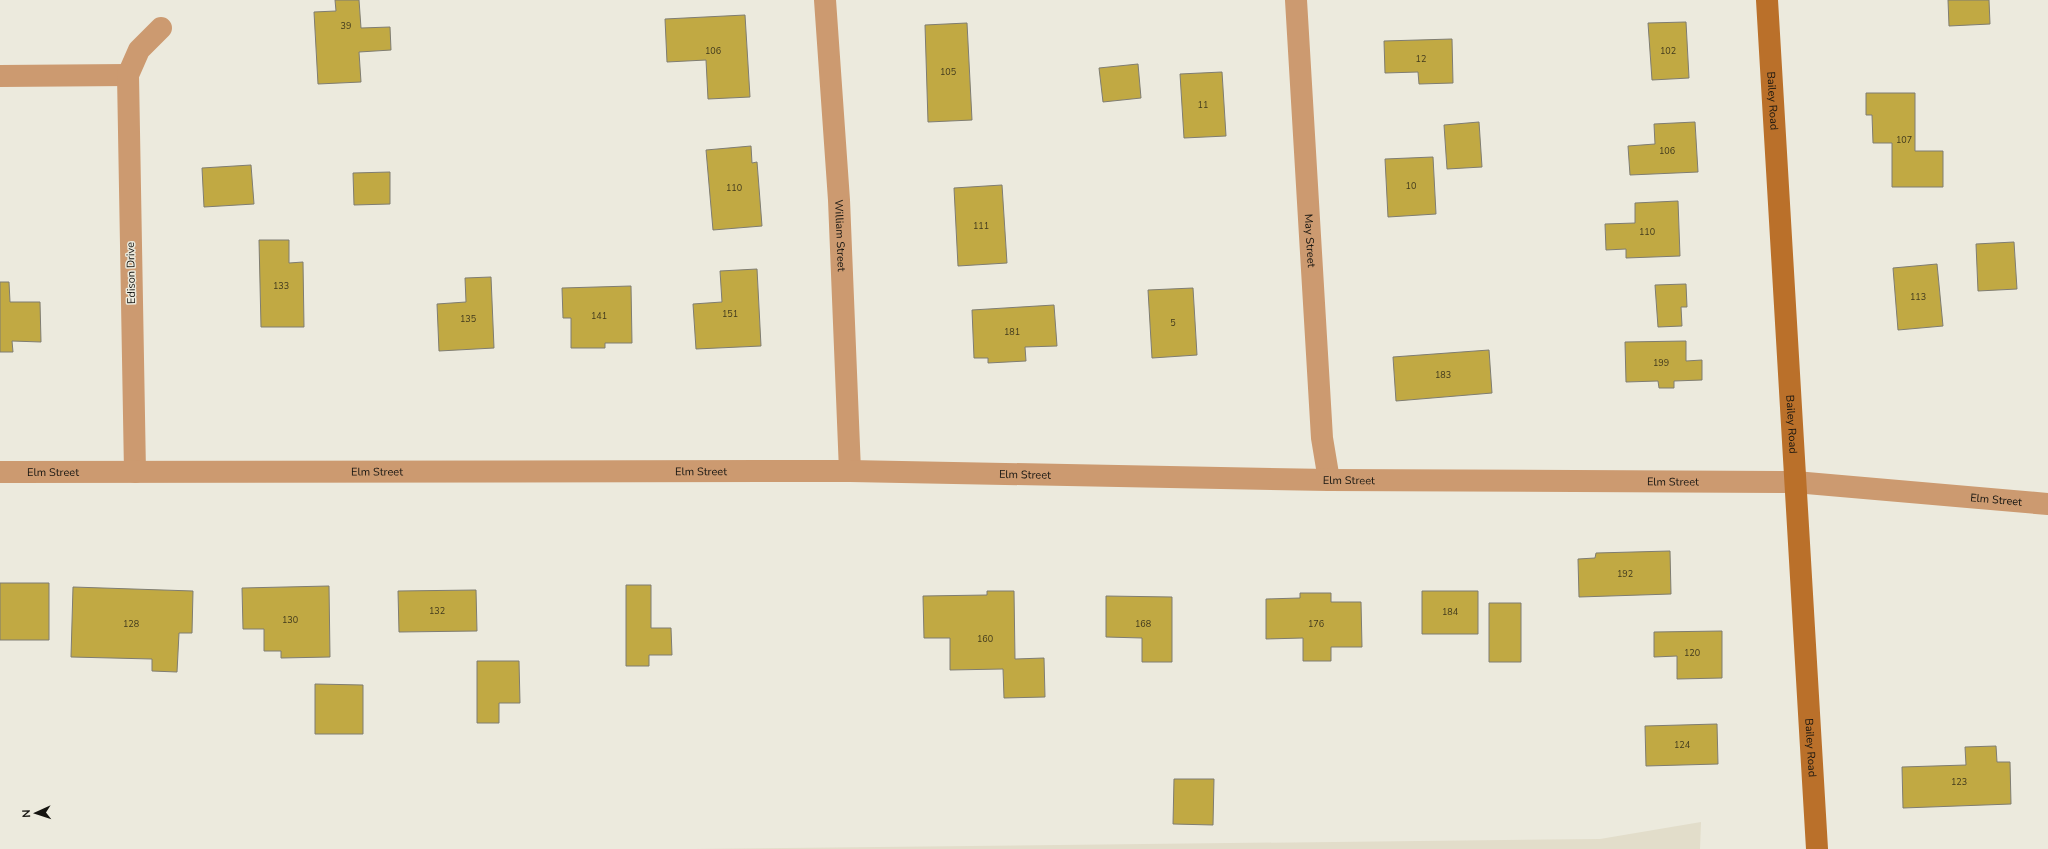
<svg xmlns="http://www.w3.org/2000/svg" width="2048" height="849" viewBox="0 0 2048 849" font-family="'Nunito Sans',sans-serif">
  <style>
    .built { fill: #e2ddca }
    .building { fill: #c1a943; stroke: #7f7d72 }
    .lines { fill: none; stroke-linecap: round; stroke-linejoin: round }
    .minor { stroke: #cc9a70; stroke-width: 22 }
    .tertiary { stroke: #cc9a70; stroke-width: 22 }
    .secondary { stroke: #ba702a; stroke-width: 22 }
    .labels { text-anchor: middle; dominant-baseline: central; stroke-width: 3; stroke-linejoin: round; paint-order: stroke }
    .number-label { font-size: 9px; fill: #40391d }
    .street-label { font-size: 11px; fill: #151410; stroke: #eceadd }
  </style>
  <rect width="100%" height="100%" fill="#eceadd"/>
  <!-- built -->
  <path class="built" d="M1701 822 1700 849H695L1600 839Z"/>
  <!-- building -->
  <path class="building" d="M335 0H359L361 28 390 27 391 50 359 52 361 82 318 84 314 12 336 11Z
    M1948 0H1989L1990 24 1949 26Z
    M745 15 750 97 708 99 706 60 667 62 665 19Z
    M1686 22 1689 78 1652 80 1648 23Z
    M967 23 972 120 928 122 925 25Z
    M1452 39 1453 83 1419 84 1418 72 1385 73 1384 41Z
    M1138 64 1141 98 1103 102 1099 68Z
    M1222 72 1226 136 1184 138 1180 74Z
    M1866 93H1915V151H1943V187H1892V143H1873L1872 115H1866Z
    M1479 122 1482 167 1447 169 1444 125Z
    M1695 122 1698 172 1630 175 1628 146 1655 144 1654 124Z
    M751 146 752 163 757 162 762 226 713 230 706 150Z
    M1433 157 1436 214 1388 217 1385 159Z
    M251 165 254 204 204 207 202 168Z
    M390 172V204L354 205 353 173Z
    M1002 185 1007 263 958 266 954 188Z
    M1678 201 1680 256 1626 258V249L1606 250 1605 224 1635 223V203Z
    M259 240H289V263L303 262 304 327H261Z
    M2014 242 2017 289 1978 291 1976 244Z
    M1937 264 1943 326 1898 330 1893 268Z
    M757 269 761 346 696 349 693 304 722 302 720 271Z
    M491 277 494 348 439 351 437 304 466 302 465 278Z
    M0 282H9L10 302H40L41 342 12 341 13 352H0Z
    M1686 284 1687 307H1681L1682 326 1658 327 1655 285Z
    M631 286 632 343H605V348H571V318H563L562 288Z
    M1193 288 1197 355 1152 358 1148 290Z
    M1054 305 1057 346 1025 347 1026 361 988 363V358H974L972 310Z
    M1686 341V361L1702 360V380L1674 381V388H1659L1658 381 1626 382 1625 342Z
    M1489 350 1492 393 1396 401 1393 357Z
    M1670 551 1671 594 1579 597 1578 559 1595 558 1596 553Z
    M0 583H49V640H0Z
    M626 585H651V628H671L672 655H649V666H626Z
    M329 586 330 657 281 658V651H264V629H243L242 588Z
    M73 587 193 591 192 633H179L177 672 152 671V659L71 657Z
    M476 590 477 631 399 632 398 591Z
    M987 591H1014L1015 659 1044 658 1045 697 1004 698 1003 669 950 670V638H924L923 596 987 595Z
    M1422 591H1478V634H1422Z
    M1300 593H1331V602H1361L1362 647H1331V661H1303V638L1266 639V599L1300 598Z
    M1106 596 1172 597V662H1142V638L1106 637Z
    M1489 603H1521V662H1489Z
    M1722 631V678L1677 679V656L1654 657V632Z
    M477 661H519L520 703H499V723H477Z
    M315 684 363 685V734H315Z
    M1717 724 1718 764 1646 766 1645 726Z
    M1996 746 1997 762H2010L2011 804 1903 808 1902 767 1966 765 1965 747Z
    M1174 779H1214L1213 825 1173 824Z"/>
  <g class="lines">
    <!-- minor -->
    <g class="minor">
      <path id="s1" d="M825 0 839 200 850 471"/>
      <path id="s2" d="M1296 0 1322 438 1329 480"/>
      <path d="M0 76 128 75"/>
      <path d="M135 472 128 75 139 50 161 28"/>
    </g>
    <!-- tertiary -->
    <path class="tertiary" id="s3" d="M0 472 850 471 1329 480 1795 482 2048 504"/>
    <!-- secondary -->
    <path class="secondary" id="s4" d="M1767 0 1817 849"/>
  </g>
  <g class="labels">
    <!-- number labels -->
    <g class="number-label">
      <text x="346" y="26">39</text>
      <text x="713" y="51">106</text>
      <text x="1668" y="51">102</text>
      <text x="1421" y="59">12</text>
      <text x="948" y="72">105</text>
      <text x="1203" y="105">11</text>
      <text x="1904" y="140">107</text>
      <text x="1667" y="151">106</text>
      <text x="1411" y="186">10</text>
      <text x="734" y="188">110</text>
      <text x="981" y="226">111</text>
      <text x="1647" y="232">110</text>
      <text x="281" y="286">133</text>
      <text x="1918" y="297">113</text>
      <text x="730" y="314">151</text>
      <text x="599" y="316">141</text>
      <text x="468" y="319">135</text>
      <text x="1173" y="323">5</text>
      <text x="1012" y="332">181</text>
      <text x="1661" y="363">199</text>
      <text x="1443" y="375">183</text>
      <text x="1625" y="574">192</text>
      <text x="437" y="611">132</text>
      <text x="1450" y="612">184</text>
      <text x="290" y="620">130</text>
      <text x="131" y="624">128</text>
      <text x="1143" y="624">168</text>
      <text x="1316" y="624">176</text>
      <text x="985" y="639">160</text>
      <text x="1692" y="653">120</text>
      <text x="1682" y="745">124</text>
      <text x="1959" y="782">123</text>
    </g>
    <!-- street labels -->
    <g class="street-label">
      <text stroke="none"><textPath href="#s4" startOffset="101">Bailey Road</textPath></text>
      <text stroke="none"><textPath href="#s1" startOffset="236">William Street</textPath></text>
      <text stroke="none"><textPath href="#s2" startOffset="241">May Street</textPath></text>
      <text transform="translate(131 273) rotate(-91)">Edison Drive</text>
      <text stroke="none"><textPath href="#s4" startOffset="425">Bailey Road</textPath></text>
      <text stroke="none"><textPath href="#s3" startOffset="701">Elm Street</textPath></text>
      <text stroke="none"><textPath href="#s3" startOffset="53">Elm Street</textPath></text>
      <text stroke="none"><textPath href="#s3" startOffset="377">Elm Street</textPath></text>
      <text stroke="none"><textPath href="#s3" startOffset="1025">Elm Street</textPath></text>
      <text stroke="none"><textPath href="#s3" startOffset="1349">Elm Street</textPath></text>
      <text stroke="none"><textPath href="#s3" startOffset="1673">Elm Street</textPath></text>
      <text stroke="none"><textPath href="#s3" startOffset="1997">Elm Street</textPath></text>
      <text stroke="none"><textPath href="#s4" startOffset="749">Bailey Road</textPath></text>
    </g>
  </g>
  <!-- north arrow -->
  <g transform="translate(36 813) rotate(267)" stroke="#eceadd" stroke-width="3" paint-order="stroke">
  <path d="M0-3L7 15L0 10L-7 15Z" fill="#151410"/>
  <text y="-6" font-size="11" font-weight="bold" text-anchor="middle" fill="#151410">N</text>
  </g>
</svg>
